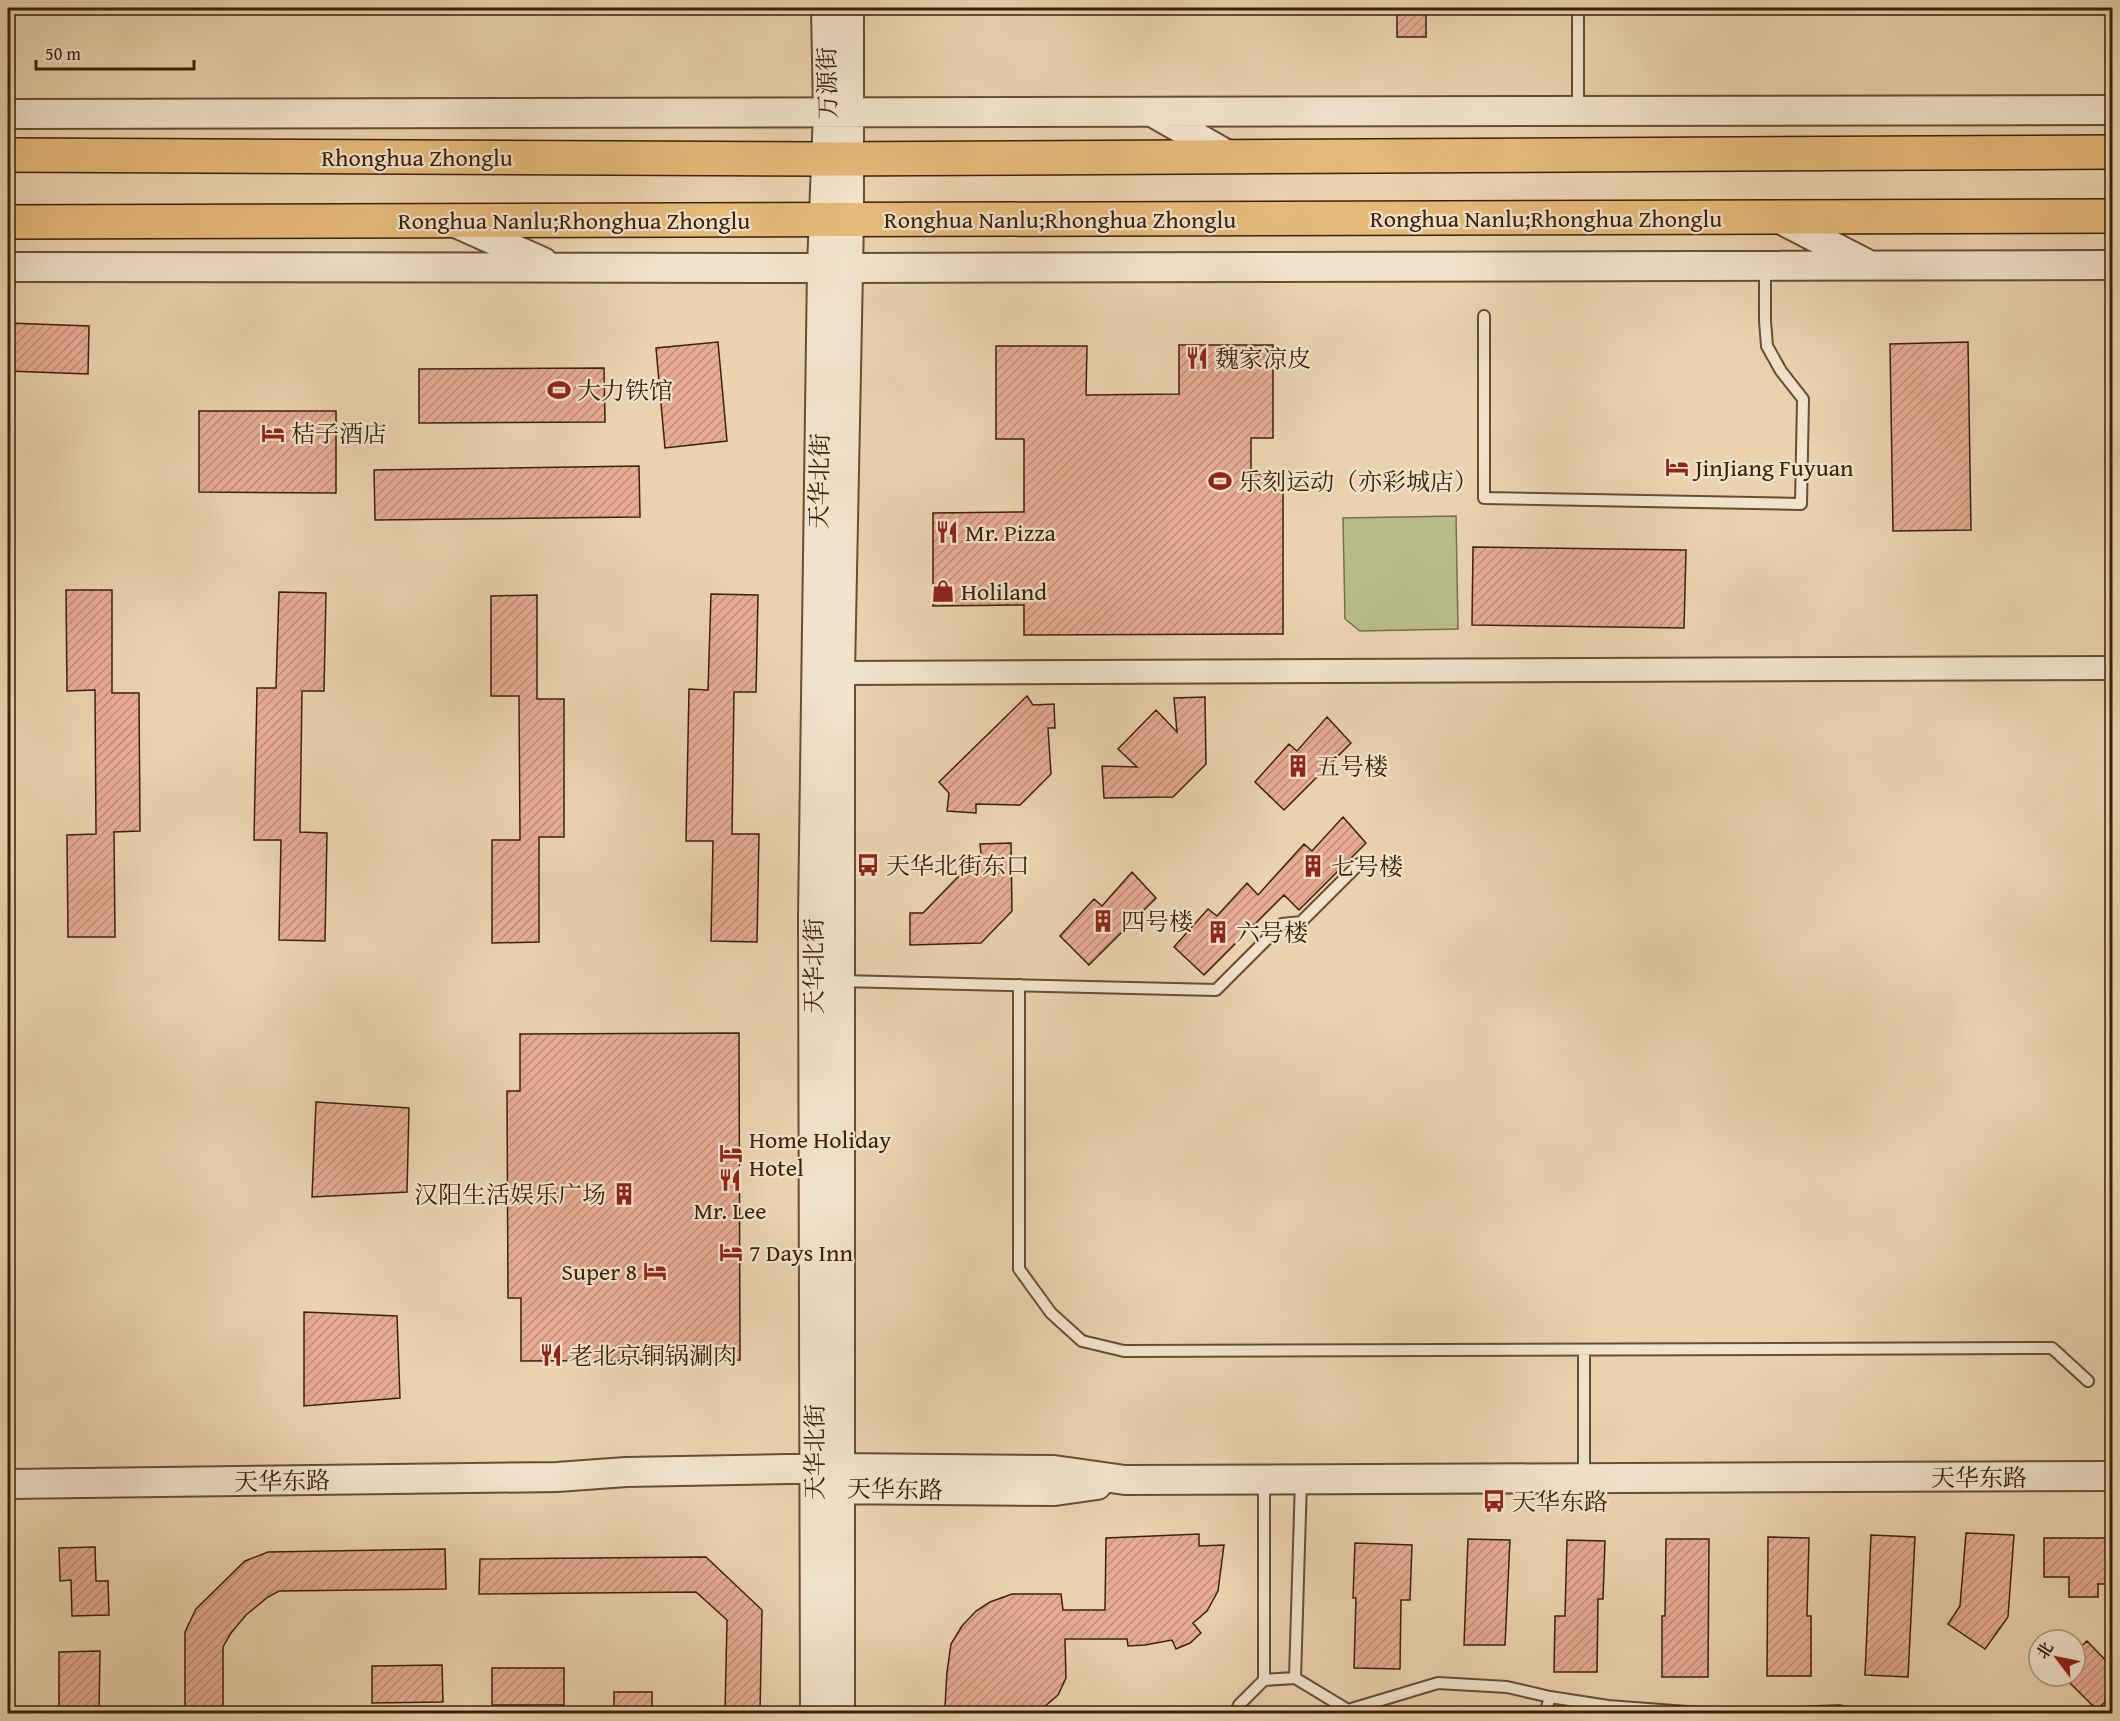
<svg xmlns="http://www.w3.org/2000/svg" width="2120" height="1721" viewBox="0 0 2120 1721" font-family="'Gentium Book Plus','Noto Serif SC',serif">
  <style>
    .garden { fill: #b7bb8a; stroke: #7a6e4a; stroke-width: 1.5 }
    .building { fill: url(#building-hatch); stroke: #3c2109; stroke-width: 1.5 }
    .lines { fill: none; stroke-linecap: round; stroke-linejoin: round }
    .service-casing { stroke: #684d32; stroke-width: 14 }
    .minor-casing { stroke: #684d32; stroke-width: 26 }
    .tertiary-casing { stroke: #684d32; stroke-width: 32 }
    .primary-casing { stroke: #3c2109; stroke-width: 36 }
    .service { stroke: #f1e2cb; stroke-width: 10 }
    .minor { stroke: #f1e2cb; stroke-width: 22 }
    .tertiary { stroke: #f1e2cb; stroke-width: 28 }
    .primary { stroke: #e5b978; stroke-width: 33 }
    .labels { text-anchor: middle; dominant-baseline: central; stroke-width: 4.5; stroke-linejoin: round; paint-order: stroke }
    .street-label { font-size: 24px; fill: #3c2109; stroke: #f1e2cb }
    .poi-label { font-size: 24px; fill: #3c2109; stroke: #f1e2cb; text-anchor: start }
  </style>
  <defs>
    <pattern id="building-hatch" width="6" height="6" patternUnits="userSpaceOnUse" patternTransform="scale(1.5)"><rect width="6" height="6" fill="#e8ac95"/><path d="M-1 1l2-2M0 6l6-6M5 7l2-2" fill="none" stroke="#bd8c78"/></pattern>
  </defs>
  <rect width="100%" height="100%" fill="#ead2af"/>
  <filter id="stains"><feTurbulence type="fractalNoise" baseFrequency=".00333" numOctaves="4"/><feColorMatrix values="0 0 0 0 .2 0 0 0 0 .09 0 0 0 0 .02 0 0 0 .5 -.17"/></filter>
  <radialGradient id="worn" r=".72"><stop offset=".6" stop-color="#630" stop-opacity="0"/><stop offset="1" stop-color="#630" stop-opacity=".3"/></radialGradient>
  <!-- garden -->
  <path class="garden" d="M1456 516 1458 629 1360 631 1345 619 1343 518Z"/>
  <!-- building -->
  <path class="building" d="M1397 8H1426V37H1397Z
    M8 323 89 326 88 374 8 371Z
    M718 342 727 441 665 448 656 348Z
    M1968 342 1971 530 1893 531 1890 344Z
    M1179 345H1273V438H1251V474H1283V634L1024 635V605L933 606V513L1024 512V439H996V346H1087L1086 395 1179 394Z
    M604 368 605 422 419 423V369Z
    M199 411H336V493L199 492Z
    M639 466 640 517 375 520 374 470Z
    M1473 547 1686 550 1684 628 1472 625Z
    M66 590H112V693H139L140 831 114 832 115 937H68L67 835 96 834 95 690 67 691Z
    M279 592 326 593 324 691H302L300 832 327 833 325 941 279 940 281 840H254L257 688H276Z
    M711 594 758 595 756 692H734L732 834H759L757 942 711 941 713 841H686L689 689 708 690Z
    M537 595V699H564V837H539V942L492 943V840H520L519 696H491V596Z
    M1027 696 1033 705 1054 704 1055 728H1048L1051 774 1020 805 976 804V813L947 811 949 793 939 782Z
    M1205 697 1206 764 1173 797 1104 798 1102 766 1137 767 1118 749 1156 710 1177 732 1174 698Z
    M1327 717 1351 743 1284 810 1255 782 1289 744 1297 751Z
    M1343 817 1366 843 1299 910 1284 895 1204 975 1174 947 1208 909 1217 916 1247 883 1258 895 1304 844 1312 851Z
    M1011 843 1012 911 981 943 910 945V913H923L981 853 980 844Z
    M1132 872 1156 898 1089 965 1060 936 1094 899 1102 906Z
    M739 1033 740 1360 521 1361V1298H508L507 1091H520V1034Z
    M316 1102 409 1108 407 1192 312 1197Z
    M304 1312 397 1316 400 1398 304 1406Z
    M1966 1533 2014 1535 2008 1617 1985 1649 1948 1624 1960 1606Z
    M1199 1534V1546L1224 1545 1218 1591 1207 1611 1193 1623 1201 1633 1190 1643 1176 1649 1172 1640 1145 1645 1128 1646 1127 1639H1065L1066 1678 1058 1695 1037 1713H975L945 1707 947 1672 951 1644 962 1626 976 1611 990 1602 1012 1594H1061L1063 1610H1105L1106 1538Z
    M1871 1535 1915 1537 1908 1677 1865 1675Z
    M1768 1537 1809 1538 1807 1616H1811V1676H1767Z
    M2044 1538H2112V1584H2098V1597H2069V1577H2044Z
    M1468 1539 1510 1540 1505 1645H1464Z
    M1666 1539H1709L1708 1677H1662V1616H1665Z
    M1567 1540 1605 1541 1603 1599H1598L1597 1672H1554L1555 1616H1565Z
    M1355 1543 1412 1545 1410 1600H1401L1400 1669 1354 1668 1356 1598H1353Z
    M95 1547 96 1581H108L109 1615 72 1616 71 1580 60 1581 59 1548Z
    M445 1549 446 1589 279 1591 268 1597 246 1615 231 1633 223 1647V1713H185V1632L196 1609 245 1561 268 1552Z
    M706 1557 762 1610 760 1713H725L727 1620 696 1592 479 1594 480 1559Z
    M2087 1641 2112 1667V1695L2097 1710 2063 1676H2075V1652Z
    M100 1651 99 1713H59V1652Z
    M442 1665 443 1702 372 1703V1666Z
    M492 1668H564V1705H492Z
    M614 1692H652V1713H614Z"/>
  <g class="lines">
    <!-- service casing -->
    <g class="service-casing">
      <path id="service" d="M1578 8V111
        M1484 316V498L1801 504 1803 399 1781 371 1767 346 1765 321V266
        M840 981 1216 990 1282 924 1301 922 1359 864
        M1019 985V1269L1051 1313 1082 1341 1124 1351 2052 1348 2088 1381
        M1584 1478V1350
        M1264 1480V1680
        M1295 1678 1301 1480
        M1235 1714 1239 1705 1264 1680 1295 1678 1348 1710 1438 1683 1507 1687 1550 1697 1608 1706 1714 1714
        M1545 1714 1550 1697
        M1773 1714 1839 1711 1852 1714"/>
    </g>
    <!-- minor casing -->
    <g class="minor-casing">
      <path id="minor" d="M840 673 2112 668"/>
    </g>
    <!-- tertiary casing -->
    <g class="tertiary-casing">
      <path id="tertiary" d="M1154 113 1231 157
        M8 114 2112 110
        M1776 217 1865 263
        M451 221 543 262
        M8 267 848 268 2112 265
        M8 1484 557 1477 626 1472 840 1468 1054 1470 1125 1480 2112 1476
        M822 1489 1055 1491 1097 1485
        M815 1714 813 917 822 267 828 112 826 8
        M840 1714V673L849 220V8"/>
    </g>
    <!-- primary casing -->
    <g class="primary-casing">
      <path id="primary" d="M8 155 827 159 2112 152
        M8 222 2112 216"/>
    </g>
    <!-- service -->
    <use href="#service" class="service"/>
    <!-- minor -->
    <use href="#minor" class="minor"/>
    <!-- tertiary -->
    <use href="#tertiary" class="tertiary"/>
    <!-- primary -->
    <use href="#primary" class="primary"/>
  </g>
  <!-- icons -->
  <defs>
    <g id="restaurant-bare" transform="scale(1.8)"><path d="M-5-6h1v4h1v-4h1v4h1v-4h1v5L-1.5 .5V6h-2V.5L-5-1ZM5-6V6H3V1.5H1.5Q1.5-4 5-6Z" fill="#8f2418" stroke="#f1e2cb" stroke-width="2.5" paint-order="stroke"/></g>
    <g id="stadium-bare" transform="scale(1.8)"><path d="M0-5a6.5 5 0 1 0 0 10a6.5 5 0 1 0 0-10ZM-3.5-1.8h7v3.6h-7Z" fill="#8f2418" stroke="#f1e2cb" stroke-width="2.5" paint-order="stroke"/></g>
    <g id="hotel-bare" transform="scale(1.8)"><path d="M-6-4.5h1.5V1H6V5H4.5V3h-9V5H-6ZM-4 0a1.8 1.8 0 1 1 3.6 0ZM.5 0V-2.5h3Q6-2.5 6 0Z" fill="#8f2418" stroke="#f1e2cb" stroke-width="2.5" paint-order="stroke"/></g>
    <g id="shop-bare" transform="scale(1.8)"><path d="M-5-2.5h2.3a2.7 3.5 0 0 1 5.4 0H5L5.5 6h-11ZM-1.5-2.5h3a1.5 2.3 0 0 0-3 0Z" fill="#8f2418" stroke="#f1e2cb" stroke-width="2.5" paint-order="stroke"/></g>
    <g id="building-bare" transform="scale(1.8)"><path d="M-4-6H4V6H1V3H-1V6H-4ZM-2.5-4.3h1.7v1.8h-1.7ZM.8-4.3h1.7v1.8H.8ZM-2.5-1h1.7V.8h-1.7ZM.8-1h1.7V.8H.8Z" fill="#8f2418" stroke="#f1e2cb" stroke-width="2.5" paint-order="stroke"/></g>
    <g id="bus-bare" transform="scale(1.8)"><path d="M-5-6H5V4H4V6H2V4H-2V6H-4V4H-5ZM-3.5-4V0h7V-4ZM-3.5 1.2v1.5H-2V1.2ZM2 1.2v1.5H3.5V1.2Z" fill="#8f2418" stroke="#f1e2cb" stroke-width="2.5" paint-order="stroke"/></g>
  </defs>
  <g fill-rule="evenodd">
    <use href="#restaurant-bare" x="1197" y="358"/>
    <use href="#stadium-bare" x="559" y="390"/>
    <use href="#hotel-bare" x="273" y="433"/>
    <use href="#hotel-bare" x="1677" y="467"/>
    <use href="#stadium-bare" x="1220" y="481"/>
    <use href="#restaurant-bare" x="947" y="532"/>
    <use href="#shop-bare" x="943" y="591"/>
    <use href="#building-bare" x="1298" y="766"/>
    <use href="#bus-bare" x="868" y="865"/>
    <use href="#building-bare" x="1313" y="866"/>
    <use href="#building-bare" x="1103" y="921"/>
    <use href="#building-bare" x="1218" y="932"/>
    <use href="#hotel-bare" x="731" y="1153"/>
    <use href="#restaurant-bare" x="730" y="1180"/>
    <use href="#building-bare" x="624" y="1194"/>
    <use href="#hotel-bare" x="731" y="1252"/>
    <use href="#hotel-bare" x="655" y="1271"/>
    <use href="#restaurant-bare" x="551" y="1355"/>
    <use href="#bus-bare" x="1494" y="1501"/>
  </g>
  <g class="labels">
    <!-- street labels -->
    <g class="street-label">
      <text transform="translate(827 83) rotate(-91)">万源街</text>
      <text x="417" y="157">Rhonghua Zhonglu</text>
      <text x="1546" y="218">Ronghua Nanlu;Rhonghua Zhonglu</text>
      <text x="1060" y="219">Ronghua Nanlu;Rhonghua Zhonglu</text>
      <text x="574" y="220">Ronghua Nanlu;Rhonghua Zhonglu</text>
      <text transform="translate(819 481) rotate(-89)">天华北街</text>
      <text transform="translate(813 966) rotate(-90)">天华北街</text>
      <text transform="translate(814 1452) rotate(-90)">天华北街</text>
      <text x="1979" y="1477">天华东路</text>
      <text transform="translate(282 1481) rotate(-1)">天华东路</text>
      <text transform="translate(895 1489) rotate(1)">天华东路</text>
    </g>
    <!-- poi labels -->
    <g class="poi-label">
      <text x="1215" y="358">魏家凉皮</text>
      <text x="577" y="390">大力铁馆</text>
      <text x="291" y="433">桔子酒店</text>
      <text x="1695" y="467">JinJiang Fuyuan</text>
      <text x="1238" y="481">乐刻运动（亦彩城店）</text>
      <text x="965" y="532">Mr. Pizza</text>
      <text x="961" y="591">Holiland</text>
      <text x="1316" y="766">五号楼</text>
      <text x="886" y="865">天华北街东口</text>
      <text x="1331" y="866">七号楼</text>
      <text x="1121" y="921">四号楼</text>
      <text x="1236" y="932">六号楼</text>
      <text x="749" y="1139">Home Holiday<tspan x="749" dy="28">Hotel</tspan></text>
      <text x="606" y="1194" text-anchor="end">汉阳生活娱乐广场</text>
      <text x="730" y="1210" text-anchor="middle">Mr. Lee</text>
      <text x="749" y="1252">7 Days Inn</text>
      <text x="637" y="1271" text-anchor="end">Super 8</text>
      <text x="569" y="1355">老北京铜锅涮肉</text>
      <text x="1512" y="1501">天华东路</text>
    </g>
  </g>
  <!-- margin -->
  <rect width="2120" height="1721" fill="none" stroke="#ead2af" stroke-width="30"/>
  <rect x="9" y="9" width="2102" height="1703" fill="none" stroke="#3c2109" stroke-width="3"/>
  <rect x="15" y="15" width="2090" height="1691" fill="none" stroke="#3c2109" stroke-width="1.5"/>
  <!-- north arrow -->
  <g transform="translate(2057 1658) rotate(302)"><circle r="28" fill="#f1e2cb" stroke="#a9957d" stroke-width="1.5"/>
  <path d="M0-4.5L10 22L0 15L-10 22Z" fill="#8f2418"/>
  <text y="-9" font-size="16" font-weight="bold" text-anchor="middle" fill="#3c2109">北</text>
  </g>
  <!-- scale -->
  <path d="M36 60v9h158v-9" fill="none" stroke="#3c2109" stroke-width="3"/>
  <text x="45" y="60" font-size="18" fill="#3c2109" stroke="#f1e2cb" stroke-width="4.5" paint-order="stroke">50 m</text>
  <rect width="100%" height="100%" filter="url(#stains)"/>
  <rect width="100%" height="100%" fill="url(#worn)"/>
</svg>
